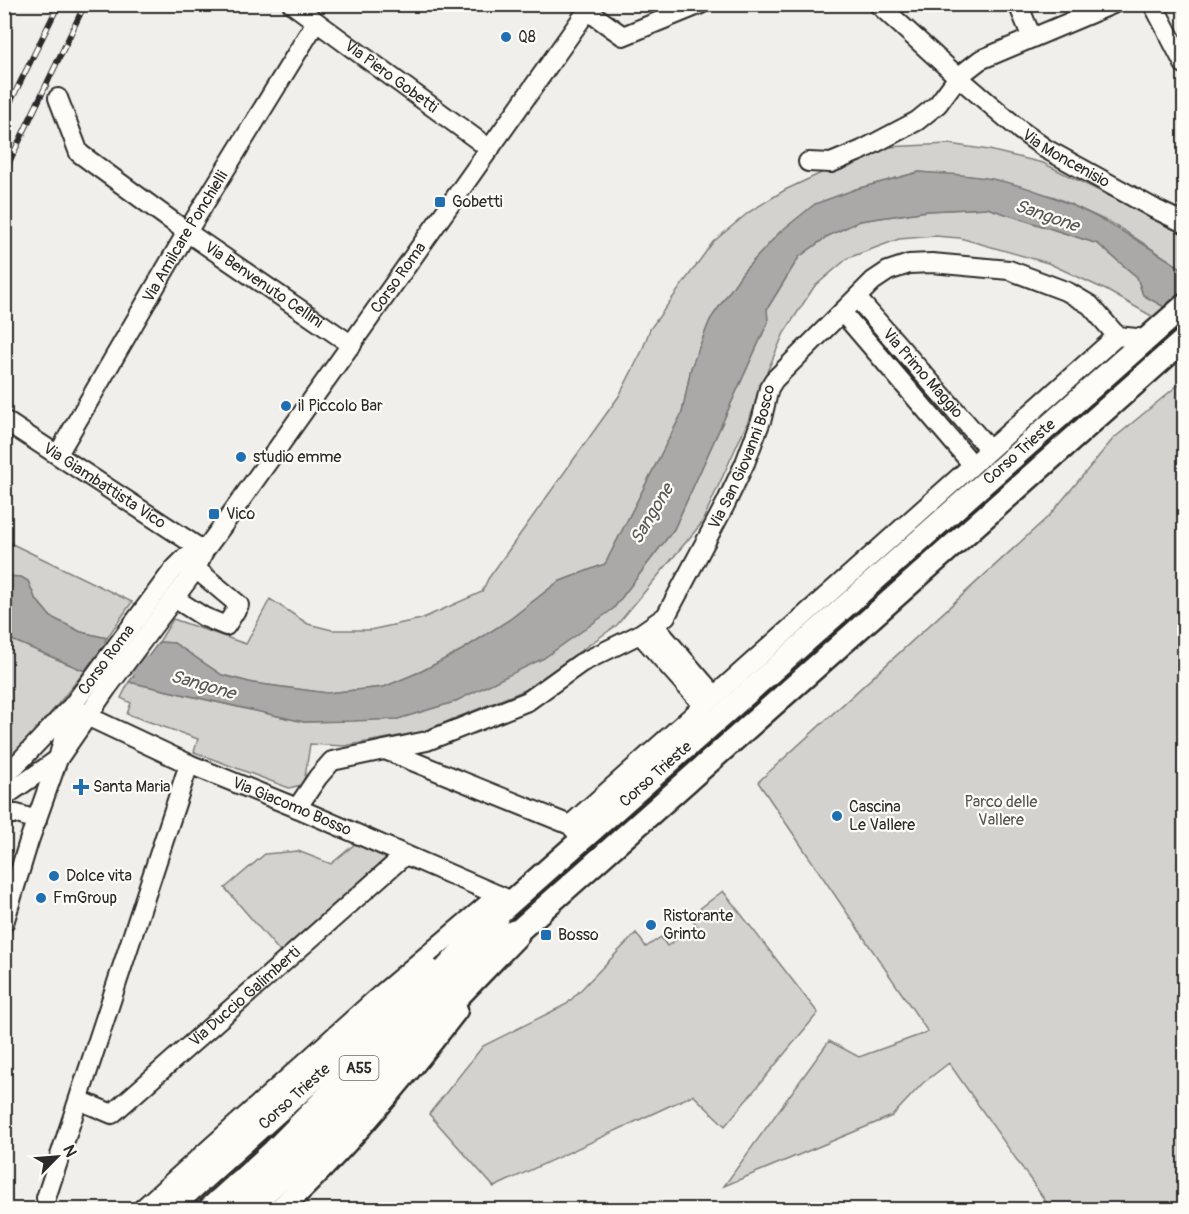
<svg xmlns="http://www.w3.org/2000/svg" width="1189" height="1214" viewBox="0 0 1189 1214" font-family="Pangolin,sans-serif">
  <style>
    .green { fill: #d3d2cf; stroke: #7f7e7d; stroke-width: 1.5 }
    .water { fill: #aaa9a7; stroke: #777775; stroke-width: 1.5 }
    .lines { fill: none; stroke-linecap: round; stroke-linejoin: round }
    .river { stroke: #aaa9a7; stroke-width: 22 }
    .minor-casing { stroke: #2b2b2b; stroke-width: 22 }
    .major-casing { stroke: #2b2b2b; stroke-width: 27 }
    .highway-casing { stroke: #2b2b2b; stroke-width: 32 }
    .minor { stroke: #fdfcf7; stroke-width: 18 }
    .major { stroke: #fdfcf7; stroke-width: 22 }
    .highway { stroke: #fdfcf7; stroke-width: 27 }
    .rail-casing { stroke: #2b2b2b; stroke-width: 6 }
    .rail { stroke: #fdfcf7; stroke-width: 4; stroke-dasharray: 11; stroke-linecap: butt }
    .poi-dot { fill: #1f6fb2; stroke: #fdfcf7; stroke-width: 2 }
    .labels { text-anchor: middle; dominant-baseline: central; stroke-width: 4.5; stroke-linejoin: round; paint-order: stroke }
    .shield { fill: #fdfcf7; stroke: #6a6a68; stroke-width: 1.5 }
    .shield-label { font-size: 15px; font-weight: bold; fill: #2b2b2b }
    .poi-label { font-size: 16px; fill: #2b2b2b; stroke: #fdfcf7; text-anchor: start }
    .street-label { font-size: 16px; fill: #2b2b2b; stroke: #fdfcf7 }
    .park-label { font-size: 16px; fill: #555554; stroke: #fdfcf7 }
    .water-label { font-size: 18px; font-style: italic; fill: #575756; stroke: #fdfcf7 }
  </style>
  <rect width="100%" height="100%" fill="#f0efeb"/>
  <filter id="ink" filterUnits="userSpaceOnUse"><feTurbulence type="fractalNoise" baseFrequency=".0167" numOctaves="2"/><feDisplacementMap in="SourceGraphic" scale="12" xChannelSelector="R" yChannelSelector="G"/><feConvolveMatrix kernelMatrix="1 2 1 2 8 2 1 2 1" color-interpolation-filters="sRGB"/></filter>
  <g filter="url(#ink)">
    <!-- green -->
    <path class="green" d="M949 144 989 150 1043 163 1184 233V270L1117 226 1055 197 991 179 919 172 856 189 780 232 743 272 710 320 691 368 682 413 605 564 558 582 509 620 462 650 422 671 384 687 327 693 253 683 222 675 174 643 159 642 173 619 246 644 270 599 308 624 332 630H370L421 619 482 592 488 579 619 396 642 351 650 329 713 242 749 212 785 190 834 167 886 147Z
      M987 208 1098 244 1137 277 1143 295 1166 308 1155 318 1106 290 1048 263 960 238 935 236 899 239 848 258 814 287 784 333 767 372 753 410 701 524 617 625 525 690 421 732 344 746 310 744 305 777 301 785 289 788 194 752 198 739 127 714 131 703 121 698 129 682 304 722 397 719 454 702 613 609 674 529 768 322 767 309 799 257 828 236 860 221 927 211Z
      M1184 380V1209H1051L949 1063 923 1083 892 1116 724 1186 829 1041 859 1057 928 1032 758 782 1050 515 1113 439Z
      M4 540 132 602 107 638 81 632 51 617 35 598 28 581 21 577 5 576Z
      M5 637 85 671 54 709 5 764Z
      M355 844 386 858 281 953 225 888 265 854 298 851 331 864Z
      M723 891 818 1013 725 1126 693 1095 494 1187 429 1114 483 1046 567 1004 636 933 646 947 661 937 667 946 697 926 690 916Z"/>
    <!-- water -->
    <path class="water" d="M919 172C943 174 968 174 992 179 1064 193 1124 231 1184 270V292L1166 308 1143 295 1137 277 1098 244 987 208 927 211 860 221 828 236 799 257 767 309 768 322 674 529 613 609 544 658 454 702 398 719 354 721 304 722 129 682 159 642 174 643 222 675 253 683 327 693 384 687 422 671 462 650 509 620 558 582 605 564 682 413 691 368 710 320 743 272 780 232 815 204 856 189Z
      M5 576 21 577 28 581 35 598 51 617 81 632 107 638 85 671 5 637Z"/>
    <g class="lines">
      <!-- river -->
      <path class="river" d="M69 642 169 675"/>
      <!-- minor casing -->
      <g class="minor-casing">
        <g id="minor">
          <path id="s1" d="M292 4 490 149"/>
          <path id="s2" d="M878 4 958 77 1020 130 1046 149 1155 209 1184 223"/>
          <path d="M1018 4 1032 38"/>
          <path d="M1153 4 1184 64"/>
          <path d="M588 11 623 36 701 4"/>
          <path id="s3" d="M58 98 79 153 187 232 352 345"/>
          <path d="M808 162 831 163 862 150 917 121 938 104 958 77 980 60 1113 4"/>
          <path id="s4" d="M857 298 989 449"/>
          <path d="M842 312 972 464"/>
          <path id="s5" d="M4 420 204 551"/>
          <path id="s6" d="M58 454 187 232 316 22"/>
          <path d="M174 598 204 617 226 626 239 605 196 569"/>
          <path d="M654 625 714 695"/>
          <path d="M640 634 703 705"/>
          <path id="s7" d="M72 706 89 717 189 764 297 808 512 901"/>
          <path d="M385 750 570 825 577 833"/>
          <path d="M4 778 69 709"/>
          <path id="s8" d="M4 797 58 759 107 688 196 569 204 551 224 524 592 4"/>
          <path id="s9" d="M297 808 318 777 332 761 427 741 528 701 581 663 640 634 666 616 725 505 745 463 762 418 769 388 774 380 873 281 888 271 909 264 932 263 1009 270 1068 292 1090 305 1117 336"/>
          <path d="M4 814H17L37 820"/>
          <path d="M570 825 1117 336 1146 339"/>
          <path id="s10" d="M4 923 29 841 58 759 72 706 173 570 185 558 204 551"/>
          <path id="s11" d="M79 1100 112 1114 405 855"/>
          <path d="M46 1198 189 764"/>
          <path d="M141 1210 380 995 498 895"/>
        </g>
      </g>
      <!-- major casing -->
      <g class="major-casing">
        <g id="major">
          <path id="s12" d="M482 928 1184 306"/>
          <path d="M504 948 515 934 1184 340"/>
          <path id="s13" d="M168 1210 433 972"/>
          <path d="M279 1210C343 1151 403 1079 456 1010"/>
        </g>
      </g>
      <!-- highway casing -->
      <g class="highway-casing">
        <path id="highway" d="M212 1210 275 1153 388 1038 495 917
          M242 1210 289 1168 515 934"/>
      </g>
      <!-- minor -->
      <use href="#minor" class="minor"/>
      <!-- major -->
      <use href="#major" class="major"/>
      <!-- highway -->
      <use href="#highway" class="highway"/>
      <!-- rail casing -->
      <g class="rail-casing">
        <path id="rail" d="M4 115 59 4
          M4 173 85 4"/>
      </g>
      <!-- rail -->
      <use href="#rail" class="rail"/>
    </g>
  </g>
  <!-- markers -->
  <g class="poi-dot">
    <circle cx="506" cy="37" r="6"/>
    <rect x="434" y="196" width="12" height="12" rx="3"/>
    <circle cx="286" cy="406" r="6"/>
    <circle cx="241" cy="457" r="6"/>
    <rect x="208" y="508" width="12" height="12" rx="3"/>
    <path d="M78 778h6v6h6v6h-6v6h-6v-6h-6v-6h6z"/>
    <circle cx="837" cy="816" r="6"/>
    <circle cx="54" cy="876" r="6"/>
    <circle cx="41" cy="898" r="6"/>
    <circle cx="651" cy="925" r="6"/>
    <rect x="540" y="929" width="12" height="12" rx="3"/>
  </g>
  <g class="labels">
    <!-- shield labels -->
    <rect class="shield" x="339.5" y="1056" width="39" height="24" rx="4.5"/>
    <g class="shield-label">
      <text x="359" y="1068">A55</text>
    </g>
    <!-- poi labels -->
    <g class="poi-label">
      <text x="518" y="37">Q8</text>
      <text x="452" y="202">Gobetti</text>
      <text x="298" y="406">il Piccolo Bar</text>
      <text x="253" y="457">studio emme</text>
      <text x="226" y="514">Vico</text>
      <text x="93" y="787">Santa Maria</text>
      <text x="849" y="807">Cascina<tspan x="849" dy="18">Le Vallere</tspan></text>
      <text x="66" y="876">Dolce vita</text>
      <text x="53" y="898">FmGroup</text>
      <text x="663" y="916">Ristorante<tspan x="663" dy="18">Grinto</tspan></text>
      <text x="558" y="935">Bosso</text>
    </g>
    <!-- street labels -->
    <g class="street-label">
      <text stroke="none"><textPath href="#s1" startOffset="123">Via Piero Gobetti</textPath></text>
      <text stroke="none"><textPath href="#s2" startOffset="244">Via Moncenisio</textPath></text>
      <text stroke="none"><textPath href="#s6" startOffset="252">Via Amilcare Ponchielli</textPath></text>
      <text stroke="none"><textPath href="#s8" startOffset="656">Corso Roma</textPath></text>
      <text stroke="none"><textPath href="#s3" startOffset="286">Via Benvenuto Cellini</textPath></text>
      <text stroke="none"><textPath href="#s4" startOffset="100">Via Primo Maggio</textPath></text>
      <text stroke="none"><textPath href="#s12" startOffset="718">Corso Trieste</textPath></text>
      <text stroke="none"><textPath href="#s9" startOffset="604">Via San Giovanni Bosco</textPath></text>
      <text stroke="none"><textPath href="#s5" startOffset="120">Via Giambattista Vico</textPath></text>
      <text stroke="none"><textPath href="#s10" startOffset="285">Corso Roma</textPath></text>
      <text stroke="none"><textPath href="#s12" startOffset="232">Corso Trieste</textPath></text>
      <text stroke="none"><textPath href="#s7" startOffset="242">Via Giacomo Bosso</textPath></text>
      <text stroke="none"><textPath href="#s11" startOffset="213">Via Duccio Galimberti</textPath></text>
      <text stroke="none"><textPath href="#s13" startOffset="170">Corso Trieste</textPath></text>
    </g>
    <!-- park labels -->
    <g class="park-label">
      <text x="1001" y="802">Parco delle<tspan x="1001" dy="18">Vallere</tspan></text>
    </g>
    <!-- water labels -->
    <g class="water-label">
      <text transform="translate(1047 216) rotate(19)">Sangone</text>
      <text transform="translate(652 514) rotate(-59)">Sangone</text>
      <text transform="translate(203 685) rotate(16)">Sangone</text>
    </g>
  </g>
  <!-- margin -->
  <rect width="1189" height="1214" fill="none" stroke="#fdfcf7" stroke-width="24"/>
  <rect x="12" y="12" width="1165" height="1190" fill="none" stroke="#2b2b2b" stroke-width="2" filter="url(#ink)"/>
  <!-- north arrow -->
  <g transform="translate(57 1157) rotate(65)" stroke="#fdfcf7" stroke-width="4.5" paint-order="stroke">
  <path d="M0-4.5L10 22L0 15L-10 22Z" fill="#2b2b2b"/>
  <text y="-9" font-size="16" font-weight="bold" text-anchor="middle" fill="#2b2b2b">N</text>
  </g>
</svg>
